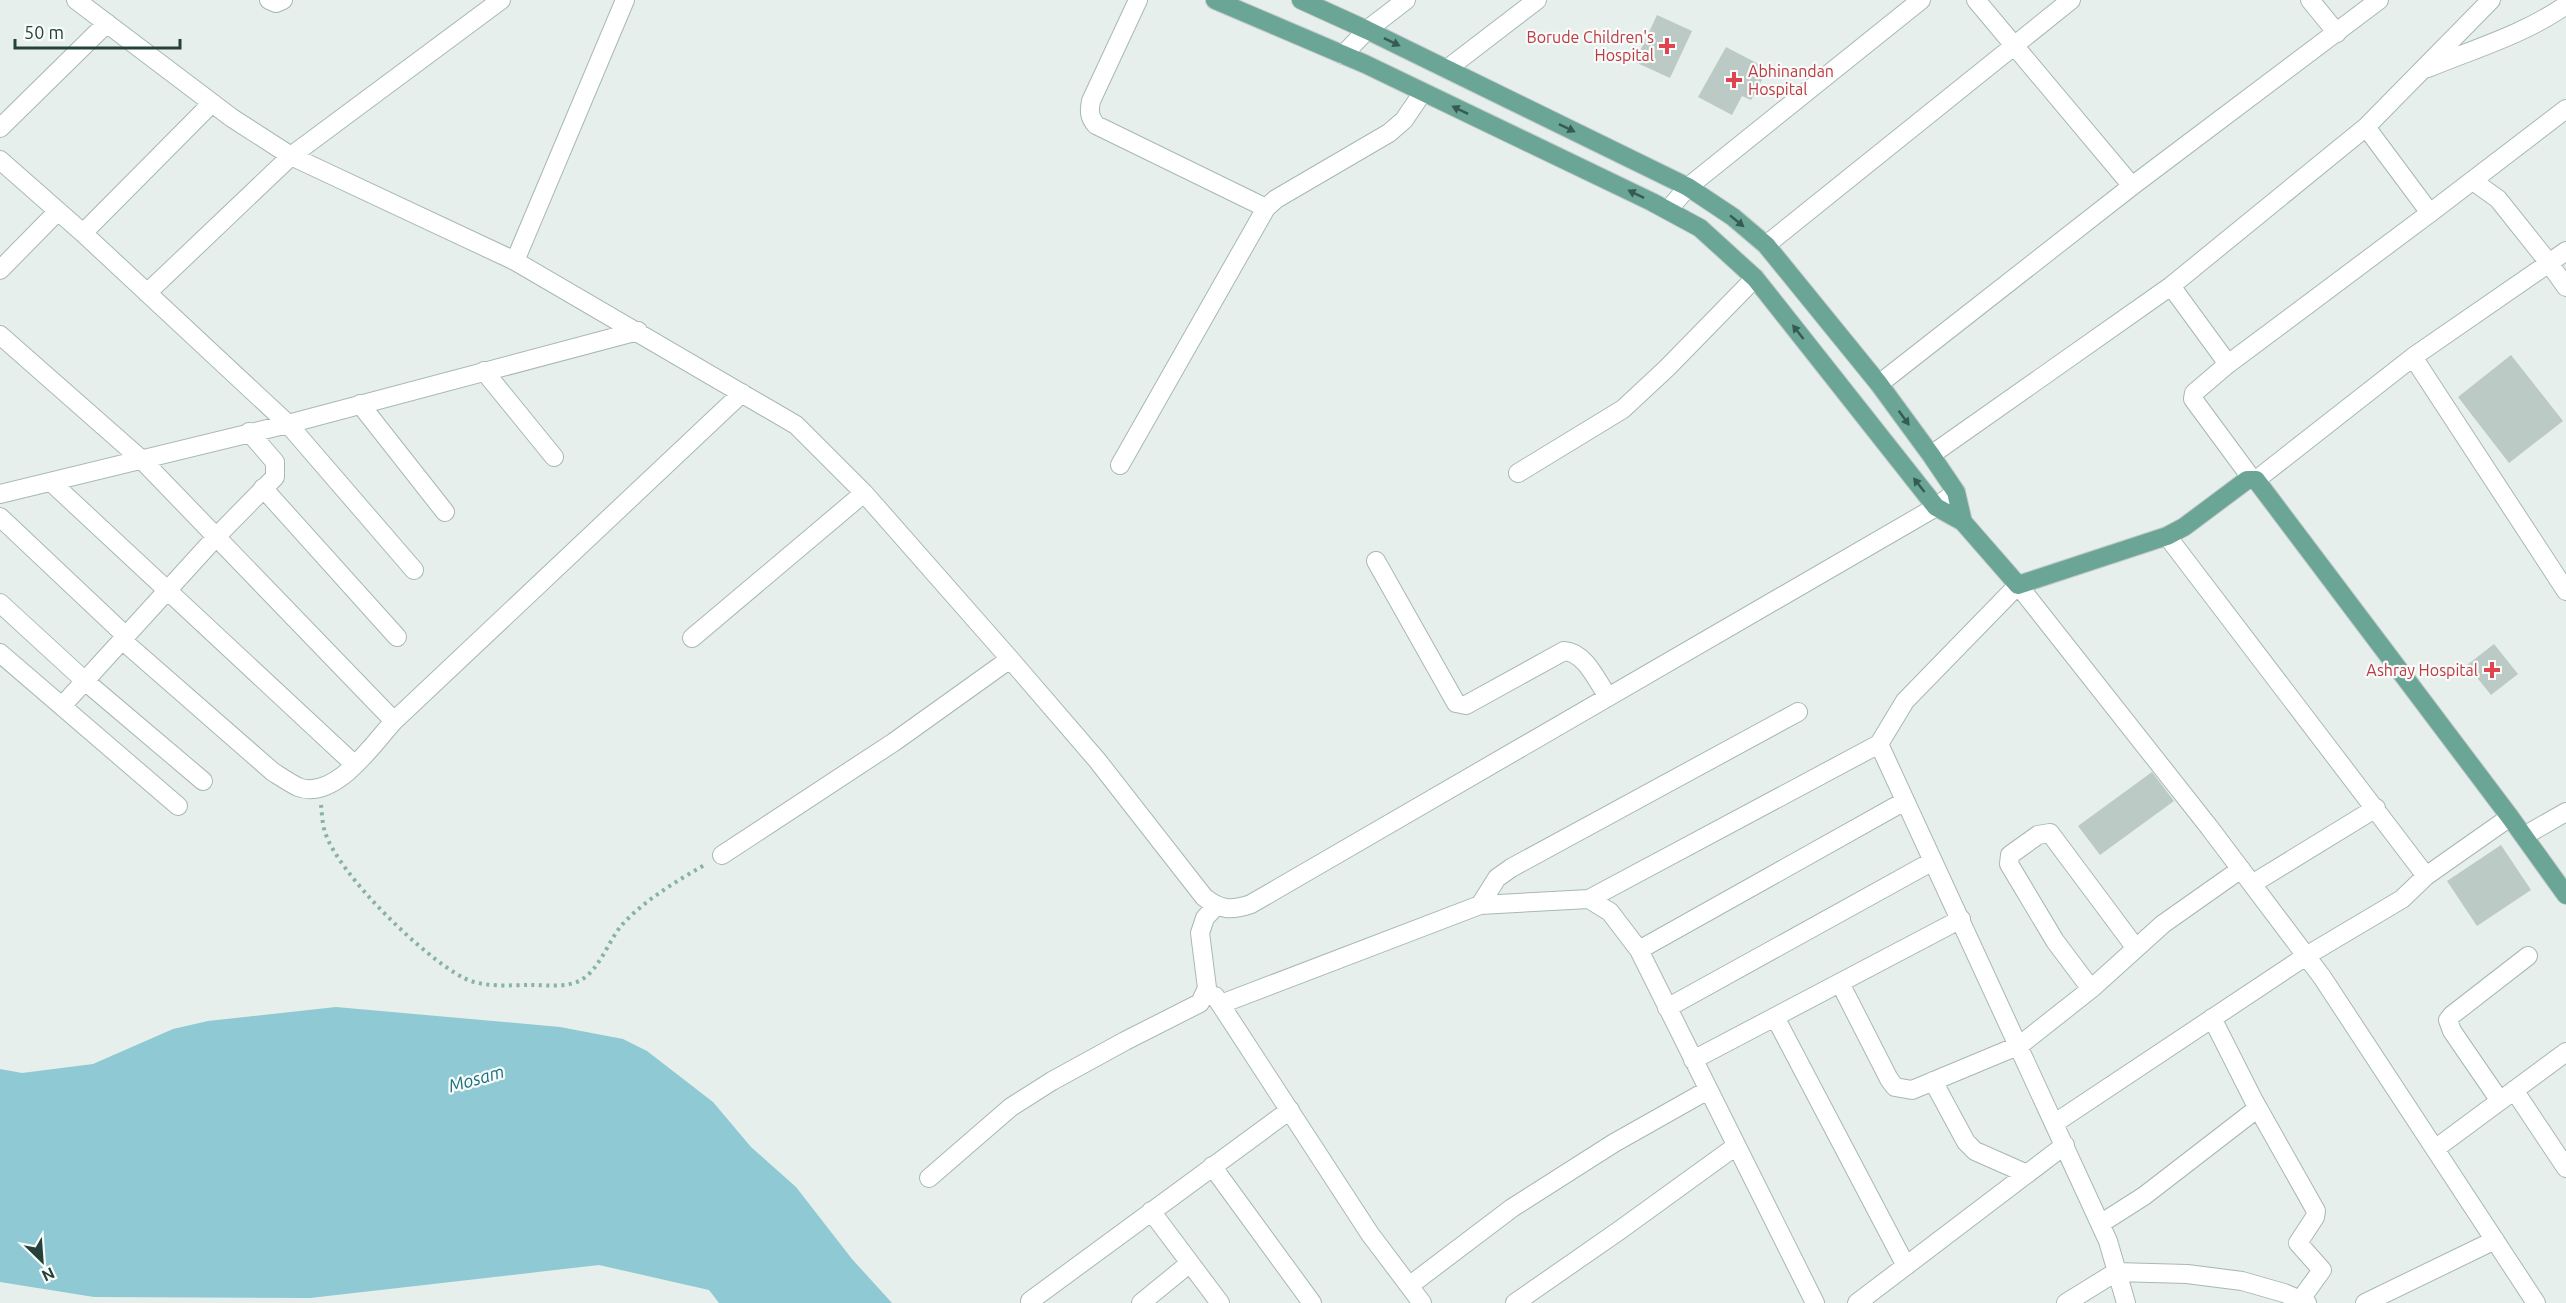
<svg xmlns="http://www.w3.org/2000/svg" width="2566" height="1303" viewBox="0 0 2566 1303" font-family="Ubuntu,sans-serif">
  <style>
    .water { fill: #8ec9d4 }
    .building { fill: #bbcac4 }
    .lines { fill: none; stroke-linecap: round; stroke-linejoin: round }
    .minor-casing { stroke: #a8b8b2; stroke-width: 20 }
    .major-casing { stroke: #c2cac8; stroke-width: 20 }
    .path { stroke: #86b3a5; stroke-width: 4; stroke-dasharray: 3 4.5; stroke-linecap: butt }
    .minor { stroke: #fff; stroke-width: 18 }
    .major { stroke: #6aa596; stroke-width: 18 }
    .oneway { fill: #365b51 }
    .health-dot { fill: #e0444e; stroke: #f7fbf9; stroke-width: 2 }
    .labels { text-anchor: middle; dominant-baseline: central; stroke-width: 4.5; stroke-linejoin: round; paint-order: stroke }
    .health-label { font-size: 16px; fill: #be3a42; stroke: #f7fbf9; text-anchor: end }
    .water-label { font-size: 18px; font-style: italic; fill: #1c6f80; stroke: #f7fbf9 }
  </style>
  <rect width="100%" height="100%" fill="#e6efeb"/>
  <!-- water -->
  <path class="water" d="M336 1007 560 1027 623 1039 647 1051 713 1102 751 1147 796 1187 852 1259 892 1303H719L709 1290 599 1265 310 1298 94 1297 0 1282V1069L22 1073 93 1064 173 1029 208 1021Z"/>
  <!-- building -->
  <path class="building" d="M1657 15 1692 31 1670 78 1635 62Z
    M1726 47 1768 69 1751 100 1742 96 1732 115 1698 97Z
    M2511 355 2563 421 2509 463 2458 397Z
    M2494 644 2518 674 2491 695 2467 665Z
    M2152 772 2174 801 2100 855 2078 826Z
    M2501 845 2531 890 2477 926 2447 881Z"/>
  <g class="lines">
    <!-- minor casing -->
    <g class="minor-casing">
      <path id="minor" d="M76 0 232 118 291 156 515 261 796 425 864 493 1010 659 1097 760 1204 897C1220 910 1231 911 1251 904L1936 507 1956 492
        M269 0 276 3 283 0
        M1138 0 1091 101C1089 111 1089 117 1096 125L1266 208
        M1976 0 2132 186
        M2310 0 2337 33
        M1343 55 1367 30 1406 0
        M2428 68C2474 49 2525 34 2566 5
        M1447 69 1537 0
        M0 128 107 23
        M0 160 83 233 288 424 414 570
        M2473 181 2498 199 2549 263 2566 251
        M1668 210 1688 187 1921 0
        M2430 213 2566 109
        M83 233 212 103
        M1766 245 2071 0
        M515 261 625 0
        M0 270 58 211
        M2171 286 2228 364 2194 393 2193 399 2252 479
        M147 293 291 156 501 0
        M0 335 142 460 394 721
        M2413 357 2566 591
        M2228 364 2430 213 2366 127
        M484 371 554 457
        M1879 384 2132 186 2379 0
        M360 404 445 512
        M1931 455 2171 286 2366 127 2491 0
        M1120 465 1266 208 1276 199 1389 133 1404 120 1423 92
        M1518 473 1623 409 1667 368 1755 278
        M2256 480 2413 357 2549 263 2566 287
        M51 482 354 764
        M263 488 397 637
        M0 494 288 424 638 331
        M0 517 126 636
        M2167 536 2426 876 2510 817
        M1376 561 1456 703 1466 705 1564 651C1585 652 1597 681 1608 697
        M0 603 85 681 203 781
        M692 638 864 493
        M122 640 273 772C281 777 290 783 298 787 335 801 372 745 394 721L742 393
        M0 653 178 806
        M62 706 216 537 275 477V462L249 432
        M1879 744 2108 1241 2126 1303
        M2524 836 2566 812
        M722 855 894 742 1010 659
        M2252 884 2376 808
        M1589 899 1879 744 1905 701 2018 585 2209 827 2322 977 2536 1303
        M1480 905 1497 878 1511 868 1798 712
        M1639 950 1905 801
        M1840 983 1889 1079 1895 1087 1912 1090 2020 1045 2091 989 2163 924 2241 869
        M2091 989 2055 941 2009 864 2010 855 2038 835 2050 833 2135 947
        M1215 996 1370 1234 1422 1303
        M1221 1004 1480 905 1589 899 1610 912 1639 950 1815 1303
        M1667 1008 1933 861
        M1775 1017 1906 1266
        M2212 1018 2254 1101 2316 1211 2315 1217 2298 1243 2322 1270 2301 1299
        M1693 1060 1961 919
        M1933 1081 1966 1142 1975 1151 2027 1174
        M2514 1090 2566 1168
        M2500 1101 2452 1031 2448 1020 2452 1015 2528 956
        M2055 1123 2306 956 2402 899 2426 876
        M2435 1149 2566 1052
        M1212 1166 1312 1303
        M929 1178 1011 1107 1052 1081 1125 1041 1200 1003 1207 988 1200 933 1205 918 1216 906
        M1151 1211 1220 1303
        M2100 1224 2144 1196 2258 1108
        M1409 1286 1512 1208 1614 1143 1708 1090
        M1030 1301 1290 1110
        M1141 1303 1190 1263
        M1515 1303 1620 1230 1736 1146
        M1857 1303 2065 1145
        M2066 1303 2116 1272 2187 1274 2242 1281 2284 1293 2307 1303
        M2365 1303 2495 1240"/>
    </g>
    <!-- major casing -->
    <g class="major-casing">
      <path id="major" d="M1215 0 1365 64 1652 202 1700 228 1755 278 1936 507 1963 522 2018 585 2167 536 2184 527 2247 480H2256L2510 817 2566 895
        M1301 0 1367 30 1688 187 1733 217 1766 245 1879 384 1931 455 1956 492 1963 522"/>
    </g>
    <!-- path -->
    <path class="path" d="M321 805C322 813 322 823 325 832 338 874 424 958 464 978 483 988 511 985 531 985 547 985 567 988 581 980 599 970 608 942 621 926 644 900 677 881 706 864"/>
    <!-- minor -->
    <use href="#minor" class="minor"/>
    <!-- major -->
    <use href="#major" class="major"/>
  </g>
  <!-- one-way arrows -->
  <defs><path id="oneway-solid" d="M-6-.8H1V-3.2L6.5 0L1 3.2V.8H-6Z" transform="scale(1.5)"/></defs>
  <g class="oneway">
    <use href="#oneway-solid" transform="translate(1392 42) rotate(26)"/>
    <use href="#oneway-solid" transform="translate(1460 110) rotate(-154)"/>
    <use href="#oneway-solid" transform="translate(1567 128) rotate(26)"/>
    <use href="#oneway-solid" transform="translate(1636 194) rotate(-154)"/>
    <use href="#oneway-solid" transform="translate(1737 221) rotate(39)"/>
    <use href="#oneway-solid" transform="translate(1798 332) rotate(-128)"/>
    <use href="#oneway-solid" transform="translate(1904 418) rotate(54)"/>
    <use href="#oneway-solid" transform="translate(1919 485) rotate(-128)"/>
  </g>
  <!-- markers -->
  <g class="health-dot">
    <path d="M1664 37h6v6h6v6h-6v6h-6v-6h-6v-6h6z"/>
    <path d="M1731 71h6v6h6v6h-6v6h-6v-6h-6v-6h6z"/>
    <path d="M2489 661h6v6h6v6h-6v6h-6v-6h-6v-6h6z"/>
  </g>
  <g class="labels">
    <!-- health labels -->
    <g class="health-label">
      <text x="1654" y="37">Borude Children's<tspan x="1654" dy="18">Hospital</tspan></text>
      <text x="1748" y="71" text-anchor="start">Abhinandan<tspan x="1748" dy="18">Hospital</tspan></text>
      <text x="2478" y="670">Ashray Hospital</text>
    </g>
    <!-- water labels -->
    <g class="water-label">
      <text transform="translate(476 1078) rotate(-16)">Mosam</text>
    </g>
  </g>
  <!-- north arrow -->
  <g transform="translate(42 1261) rotate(155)" stroke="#f7fbf9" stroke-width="4.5" paint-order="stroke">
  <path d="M0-4.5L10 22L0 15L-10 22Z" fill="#24423a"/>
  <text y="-9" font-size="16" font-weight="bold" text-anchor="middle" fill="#24423a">N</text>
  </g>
  <!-- scale -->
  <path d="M15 39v9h165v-9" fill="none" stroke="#24423a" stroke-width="3"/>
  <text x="24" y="39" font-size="18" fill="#24423a" stroke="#f7fbf9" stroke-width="4.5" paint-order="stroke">50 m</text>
</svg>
